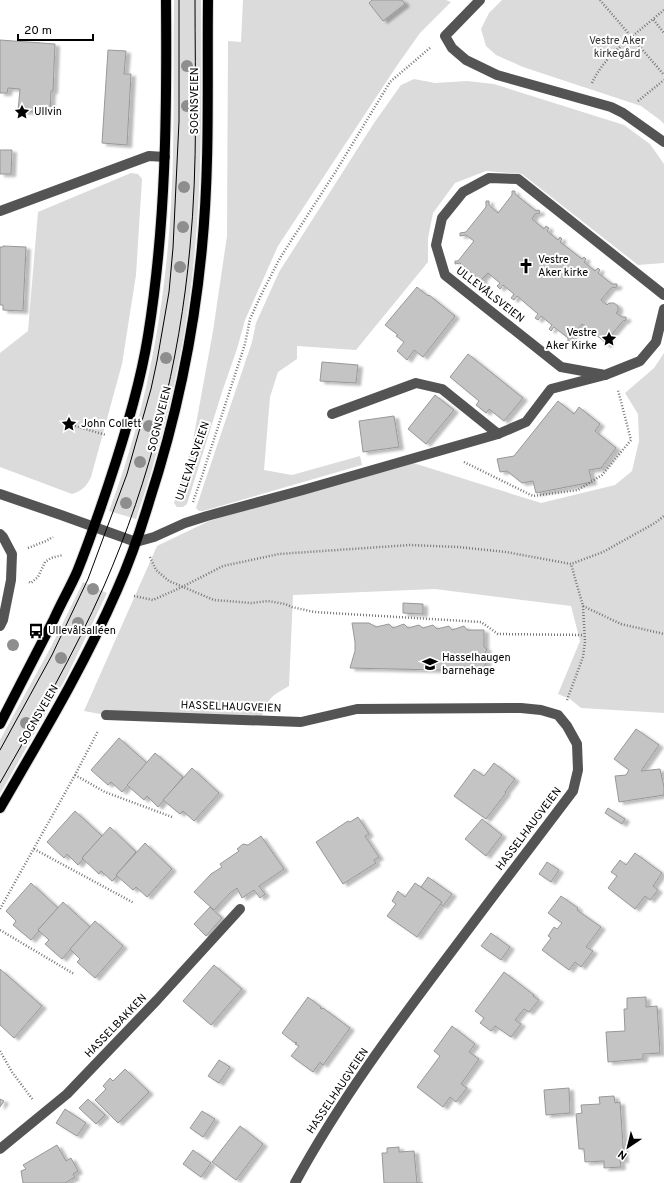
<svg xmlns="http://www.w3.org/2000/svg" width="664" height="1183" font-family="Overpass,sans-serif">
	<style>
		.green { fill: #dbdbdb }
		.building { fill: #c4c4c4; stroke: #989898; filter: url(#shadow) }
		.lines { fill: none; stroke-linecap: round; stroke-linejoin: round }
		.major-casing { stroke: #dbdbdb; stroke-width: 12 }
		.path { stroke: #767676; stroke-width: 2.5; stroke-dasharray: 1 2; stroke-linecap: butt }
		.minor { stroke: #545454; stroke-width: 10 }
		.major { stroke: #000; stroke-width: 10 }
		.tram { stroke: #000; stroke-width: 1 }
		.tree { fill: #8e8e8e }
		.labels { text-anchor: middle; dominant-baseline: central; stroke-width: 4; stroke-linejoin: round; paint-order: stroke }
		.park-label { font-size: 11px; fill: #323232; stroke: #fff }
		.street-label { font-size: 11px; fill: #000; stroke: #fff }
		.poi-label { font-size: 11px; fill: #000; stroke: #fff; text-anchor: start }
	</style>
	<defs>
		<filter id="shadow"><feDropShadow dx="4.5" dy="2.5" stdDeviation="1" flood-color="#0004"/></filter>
	</defs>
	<rect width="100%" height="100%" fill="#fff"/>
	<g class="green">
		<path d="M174 0H201C201 83 203 166 195 248 189 320 175 392 154 462 149 481 142 500 136 519L109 511C146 415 165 308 171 206 175 137 173 69 174 0Z"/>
		<path d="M243 0H446L451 2 420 33 398 64 278 246 245 320 237 349 222 392 187 504 183 507H177L174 503 192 446 213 331 227 236 228 41 241 42Z"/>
		<path d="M502 0H664V124L660 120 641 106 523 67 496 55 486 46 481 29 489 13Z"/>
		<path d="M414 79 435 83 467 81 494 84 624 125 650 144 664 164V263L638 265 522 174 486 171 455 183 433 213 428 238V262L356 350 297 346V359L278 372 270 397 264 470 292 475 360 456 362 465 203 511H199L196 508 252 342 256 323 279 272 374 123 401 85Z"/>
		<path d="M131 173 138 174 142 179 136 275 122 364 91 477C87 486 82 491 72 494L0 467V353L28 331 38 212Z"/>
		<path d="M664 353V713L581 708 570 699 558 694 580 641 571 606 435 589 293 595 289 686C273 695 266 699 262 718L106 715 84 711 157 546 209 521 407 461 541 503 615 485 632 471 639 441 638 414 625 393 654 368Z"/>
		<path d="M83 582 107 593 67 676 0 794V740L52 645Z"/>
	</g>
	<g class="building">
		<path d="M372 0H402L405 4 383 21 369 3Z"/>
		<path d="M0 40 55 44 53 91H51L50 113 18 111 20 89 8 88 7 93H0Z"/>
		<path d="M108 50 126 51 124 74H131L127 145 102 143Z"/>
		<path d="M0 150H12L11 174H0Z"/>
		<path d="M512 191H515V194L536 211 539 210 540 213 535 214 532 219 544 229 546 226 549 228 547 231 558 240 560 237 562 239 560 242 582 259 584 257 586 259 584 262 595 271 598 268 600 270 598 273 612 284H617V287L611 288 601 300 607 305 609 303H614L618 306V311L616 313 622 317H626V320L623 321 607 340 608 344 605 345 604 341 582 324 571 337 572 344H568V338L554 327 551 331 549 329 552 325 541 316 538 320 535 318 538 314 517 296 514 300 511 298 514 294 503 285 500 289 497 286 500 283 488 273 482 279 483 284H480V280L460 263 455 264V261H458L474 241 466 235 460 236V233L466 232 486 207V201H489V205L498 213 512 195Z"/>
		<path d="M3 246 26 247 23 311 3 310V305H0V247H3Z"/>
		<path d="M417 287 428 296 429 295 455 316 423 357 414 350 407 360 397 351 404 342 396 336 398 335 385 325Z"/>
		<path d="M468 354 523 398 504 421 489 409 486 413 476 405 479 401 450 377Z"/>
		<path d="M322 362 358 365 356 383 320 381Z"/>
		<path d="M435 395 454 410 426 444 408 429Z"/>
		<path d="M558 401 574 414 579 407 600 424 595 431 616 448 601 468 589 470 592 482 536 493 533 481 522 483 507 471 500 472 497 459 514 456Z"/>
		<path d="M394 416 399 447 363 452 359 421Z"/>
		<path d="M403 603 423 604V614L403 613Z"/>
		<path d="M352 623H369L376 627 389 624 393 628 404 624 408 628 419 625 423 628 433 625 437 629 449 626 452 630 464 626 467 630H484V647L487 649 483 659 487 661 482 671 350 668 355 651V642Z"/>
		<path d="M636 729 659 745 641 771 660 769 664 787V795L619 802 615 776 626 775 629 770 614 759Z"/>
		<path d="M119 738 147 763 122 792 111 782 108 785 91 770Z"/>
		<path d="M155 753 183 777 158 807 147 796 144 800 127 785Z"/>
		<path d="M494 763 515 779 505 792 506 793 486 819 454 796 474 769 484 776Z"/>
		<path d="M192 768 219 793 194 821 183 811 180 814 163 800Z"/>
		<path d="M608 808 625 819 622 824 605 813Z"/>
		<path d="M75 811 102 836 82 858 83 859 78 865 67 854 64 858 47 842Z"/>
		<path d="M358 817 369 834 365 836 379 857 374 860 376 863 343 884 316 842 348 821 350 822Z"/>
		<path d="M482 819 502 835 486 856 465 839Z"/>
		<path d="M110 827 136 852 116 875 117 876 112 881 101 871 99 874 82 858Z"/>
		<path d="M261 836 284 869 259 886 265 894 260 898 254 890 242 898 237 888 230 893 214 910 194 892 211 874 222 867 220 864 239 851 237 849 243 844 248 845Z"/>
		<path d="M145 843 172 869 147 897 136 887 133 890 116 875Z"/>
		<path d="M635 853 662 873 653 886 658 890 650 900 645 896 635 909 608 888 617 876 611 872 620 860 626 865Z"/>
		<path d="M547 862 559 870 551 882 539 874Z"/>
		<path d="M428 877 452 894 443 906 440 904 442 902 421 887Z"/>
		<path d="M31 883 58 908 38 930 39 931 31 940 13 925 16 921 6 911Z"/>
		<path d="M415 883 442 902 417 937 387 916 396 904 392 901 398 891 405 897Z"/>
		<path d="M561 896 578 908 577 910 601 927 586 947 593 951 581 967 575 962 569 970 542 950 551 938 548 936 554 927 557 929 562 923 548 913Z"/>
		<path d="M63 902 90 927 62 959 45 944 49 940 38 930Z"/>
		<path d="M210 907 222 918 206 936 194 924Z"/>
		<path d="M95 921 123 946 95 978 77 962 80 959 70 949Z"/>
		<path d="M491 933 510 947 501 960 481 946Z"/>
		<path d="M214 965 242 989 211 1025 183 1001Z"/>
		<path d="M0 969 42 1006 14 1038 0 1025Z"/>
		<path d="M504 972 534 995 533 996 539 1000 529 1012 524 1009 515 1020 521 1024 511 1037 495 1026 491 1031 480 1023 484 1018 475 1011Z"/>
		<path d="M308 997 321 1007 320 1008 322 1009 323 1008 350 1028 323 1065 320 1062 313 1072 291 1056 299 1046 295 1044 297 1043 296 1042 295 1043 282 1033Z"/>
		<path d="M646 997V1007L657 1006 660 1053 643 1054V1059L608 1062 606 1032 625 1031 624 1009H627V998Z"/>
		<path d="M452 1026 475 1044 469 1052 479 1059 461 1084 467 1088 456 1102 450 1097 443 1107 417 1087 440 1056 434 1051Z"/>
		<path d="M219 1060 230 1067 219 1083 208 1076Z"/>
		<path d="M125 1069 149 1092 118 1123 95 1100 106 1089 103 1086 110 1078 113 1081Z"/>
		<path d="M569 1088 570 1113 546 1115 544 1090Z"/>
		<path d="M614 1096 615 1103 620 1102 624 1160H620L621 1167 604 1168V1161L585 1162 584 1149H579L576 1114 582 1113 581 1105 600 1104 599 1097Z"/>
		<path d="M0 1099 4 1101 0 1107Z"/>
		<path d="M88 1099 105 1115 96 1124 79 1108Z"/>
		<path d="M65 1109 86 1123 77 1136 56 1123Z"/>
		<path d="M202 1111 215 1119 203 1137 190 1128Z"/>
		<path d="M240 1126 263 1144 236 1180 212 1162Z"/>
		<path d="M57 1145 66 1161 71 1158 78 1171 73 1174 75 1177 65 1183H23L21 1171 26 1169 23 1165Z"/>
		<path d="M399 1147V1152L414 1151 417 1183H423H384L382 1153H387V1148Z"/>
		<path d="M193 1150 211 1163 201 1177 183 1164Z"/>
	</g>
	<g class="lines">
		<g class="major-casing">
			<g id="major">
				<path d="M0 724C18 689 36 654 54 619 61 603 70 588 77 572 89 542 99 513 109 483 125 435 140 386 148 336 166 225 167 112 166 0"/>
				<path d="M0 808C41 737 84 666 117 590 130 561 140 532 149 502 176 419 194 334 202 247 210 165 207 82 208 0"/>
			</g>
		</g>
		<g class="path">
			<path d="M600 0 664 75"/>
			<path d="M664 10 653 19 664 33"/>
			<path d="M592 83C604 56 631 38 653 19"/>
			<path d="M638 101 664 80"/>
			<path d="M75 426 106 435"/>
			<path d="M464 462 533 496 578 490 602 475 631 440 618 390"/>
			<path d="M193 502 202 476 245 344 250 319 261 295 280 258 336 171 390 82 431 47"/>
			<path d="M28 548 46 541 53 537"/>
			<path d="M150 557 156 570 169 581 214 600 251 603 268 601 285 604 292 607 314 612 481 622 498 634 584 635"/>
			<path d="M29 582 31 583 38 577 45 562 51 558 63 555"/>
			<path d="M134 596 153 600 182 587 223 566 279 554 410 545 458 547 506 552 571 564 603 552 655 523 664 516"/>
			<path d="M583 606 621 624 664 634"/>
			<path d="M567 700 583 657 585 642 583 606 571 564"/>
			<path d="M75 775 105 792 172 817"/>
			<path d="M34 849 134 903"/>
			<path d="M0 909 75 775 98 731"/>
			<path d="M0 930 74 974"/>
			<path d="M0 1051 12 1072 33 1100"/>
		</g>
		<g class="minor">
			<path d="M480 0 445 36 452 48 466 60 497 75 611 107 623 113 664 142"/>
			<path d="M0 211 149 156 165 157"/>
			<path d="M664 295 518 179 489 178 463 192 442 218 436 245 445 275 561 367 605 375 640 361 656 342 664 309"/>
			<path d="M332 414 416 383 442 389 498 434"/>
			<path d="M0 494 61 515 136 542 154 537 185 523 207 516 303 490 498 434 526 422 551 389 605 375"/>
			<path d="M0 534 3 537 12 554 11 580 3 620 0 626"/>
			<path d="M106 715 301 722 357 709 521 708 541 710 558 715 567 726 577 744 578 770 573 791C532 845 490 900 449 955 394 1028 339 1102 295 1183"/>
			<path d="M0 1149 67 1094 157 1000 240 909"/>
		</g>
		<use href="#major" class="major"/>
		<g class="tram">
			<path d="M0 750 52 655 88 579 127 474 151 389 157 361 169 292 173 248 179 121V0"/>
			<path d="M0 783C37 718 74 654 104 586 150 481 180 361 190 247 198 165 195 82 195 0"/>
		</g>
	</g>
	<g class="tree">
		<circle cx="187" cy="66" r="6"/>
		<circle cx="187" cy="106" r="6"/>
		<circle cx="184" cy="187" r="6"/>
		<circle cx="183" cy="227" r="6"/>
		<circle cx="180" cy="267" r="6"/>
		<circle cx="166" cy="358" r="6"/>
		<circle cx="149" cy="426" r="6"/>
		<circle cx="140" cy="462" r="6"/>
		<circle cx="126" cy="503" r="6"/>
		<circle cx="93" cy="589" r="6"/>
		<circle cx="78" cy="623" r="6"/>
		<circle cx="13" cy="645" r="6"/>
		<circle cx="61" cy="658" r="6"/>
		<circle cx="26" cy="723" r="6"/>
	</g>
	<defs>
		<g id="sight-bare" transform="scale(1.2)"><path d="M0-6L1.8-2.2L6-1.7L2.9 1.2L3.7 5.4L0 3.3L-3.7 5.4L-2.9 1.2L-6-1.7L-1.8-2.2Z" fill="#000" stroke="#fff" stroke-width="2.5" paint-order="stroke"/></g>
		<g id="church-bare" transform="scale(1.2)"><path d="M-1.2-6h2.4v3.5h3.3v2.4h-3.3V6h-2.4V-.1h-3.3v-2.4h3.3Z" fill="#000" stroke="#fff" stroke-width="2.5" paint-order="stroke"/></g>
		<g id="bus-bare" transform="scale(1.2)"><path d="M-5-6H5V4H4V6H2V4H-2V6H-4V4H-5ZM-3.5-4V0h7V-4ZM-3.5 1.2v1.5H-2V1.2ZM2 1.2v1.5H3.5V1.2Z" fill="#000" stroke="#fff" stroke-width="2.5" paint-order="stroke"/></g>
		<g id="school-bare" transform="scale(1.2)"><path d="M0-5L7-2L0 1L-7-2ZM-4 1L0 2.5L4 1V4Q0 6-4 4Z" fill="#000" stroke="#fff" stroke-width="2.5" paint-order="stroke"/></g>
	</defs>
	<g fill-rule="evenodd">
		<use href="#sight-bare" x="22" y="112"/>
		<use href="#church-bare" x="526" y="266"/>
		<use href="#sight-bare" x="609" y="339"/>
		<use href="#sight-bare" x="69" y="424"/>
		<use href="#bus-bare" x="36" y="631"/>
		<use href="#school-bare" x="430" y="664"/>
	</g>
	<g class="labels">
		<g class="park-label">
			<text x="617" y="41">Vestre Aker<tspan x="617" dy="13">kirkegård</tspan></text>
		</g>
		<g class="street-label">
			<text transform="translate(195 101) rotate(-90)">SOGNSVEIEN</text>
			<text transform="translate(490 295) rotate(38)">ULLEVÅLSVEIEN</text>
			<text transform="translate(160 419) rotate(-76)">SOGNSVEIEN</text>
			<text transform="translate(193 461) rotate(-71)">ULLEVÅLSVEIEN</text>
			<text transform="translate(231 707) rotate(2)">HASSELHAUGVEIEN</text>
			<text transform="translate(39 715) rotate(-60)">SOGNSVEIEN</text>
			<text transform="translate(529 829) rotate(-53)">HASSELHAUGVEIEN</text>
			<text transform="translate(116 1026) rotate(-46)">HASSELBAKKEN</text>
			<text transform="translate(338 1091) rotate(-56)">HASSELHAUGVEIEN</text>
		</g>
		<g class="poi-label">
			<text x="34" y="112">Ullvin</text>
			<text x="538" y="260">Vestre<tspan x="538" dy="13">Aker kirke</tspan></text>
			<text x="597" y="333" text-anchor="end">Vestre<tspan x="597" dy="13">Aker Kirke</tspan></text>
			<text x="81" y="424">John Collett</text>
			<text x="48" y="631">Ullevålsalléen</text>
			<text x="442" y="658">Hasselhaugen<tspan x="442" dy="13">barnehage</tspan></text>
		</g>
	</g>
	<g transform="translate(628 1147) rotate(215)" stroke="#ffffff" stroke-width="3" paint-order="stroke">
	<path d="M0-3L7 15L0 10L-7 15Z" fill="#000000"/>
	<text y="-6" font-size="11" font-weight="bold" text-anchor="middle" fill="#000000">N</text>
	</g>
	<path d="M18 34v6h75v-6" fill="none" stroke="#000000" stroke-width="2"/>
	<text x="24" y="34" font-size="12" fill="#000000" stroke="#ffffff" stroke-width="3" paint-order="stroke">20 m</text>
</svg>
